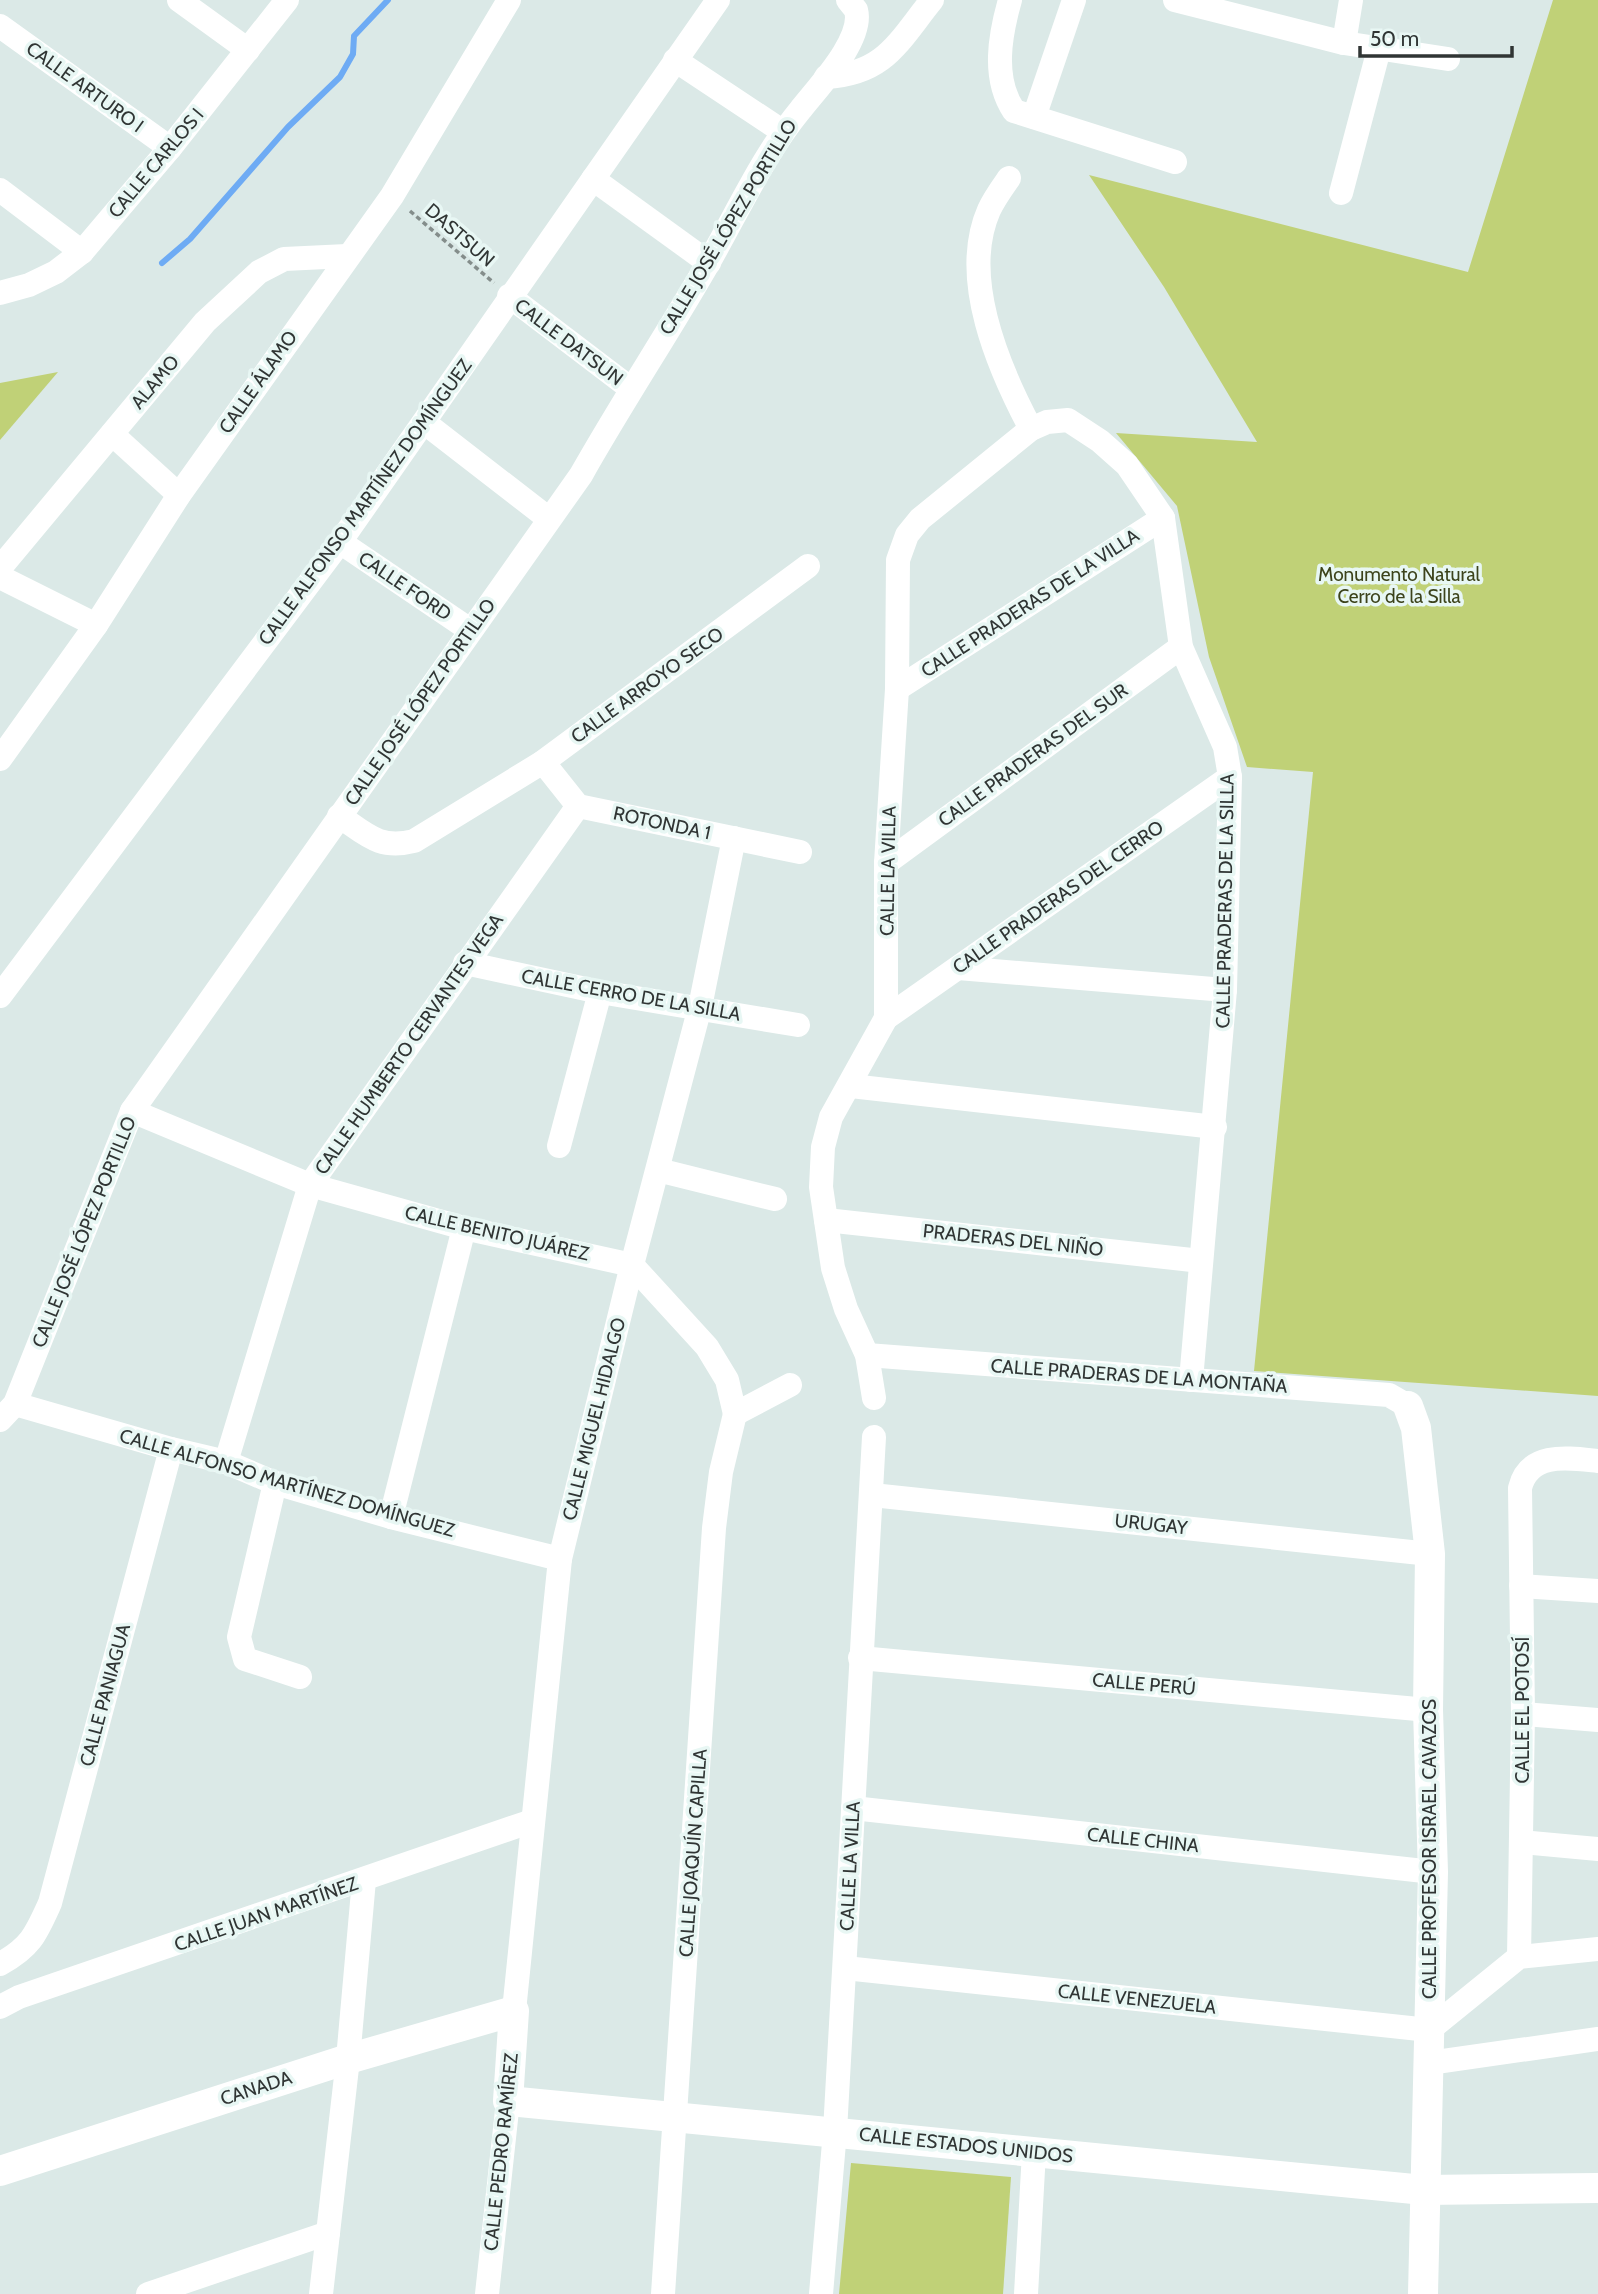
<svg xmlns="http://www.w3.org/2000/svg" width="1598" height="2294" font-family="Cabin,sans-serif">
	<style>
		.green { fill: #c0d177 }
		.lines { fill: none; stroke-linecap: round; stroke-linejoin: round }
		.stream { stroke: #6eabf4; stroke-width: 6 }
		.path { stroke: #848d8b; stroke-width: 3.5; stroke-dasharray: 5 3.5; stroke-linecap: butt }
		.minor { stroke: #fff; stroke-width: 24 }
		.tertiary { stroke: #fff; stroke-width: 30 }
		.labels { text-anchor: middle; dominant-baseline: central; stroke-width: 7; stroke-linejoin: round; paint-order: stroke }
		.street-label { font-size: 19px; fill: #303534; stroke: #e8f7f4 }
		.park-label { font-size: 19px; fill: #3c431b; stroke: #e8f7f4 }
	</style>
	<rect width="100%" height="100%" fill="#dbe9e7"/>
	<g class="green">
		<path d="M1553 0H1598V1396L1254 1371 1313 772 1247 767 1209 657 1177 506 1116 433 1257 442 1164 287 1089 175 1468 272Z"/>
		<path d="M58 372 0 440V383Z"/>
		<path d="M851 2163 1011 2177 1003 2294H839Z"/>
	</g>
	<g class="lines">
		<path class="stream" d="M162 263 190 239 288 127 340 77 353 54 354 36 388 0"/>
		<path class="path" d="M410 211 494 283"/>
		<g class="minor">
			<path d="M179 0 248 50"/>
			<path d="M1010 0C1000 35 992 78 1014 111L1175 162"/>
			<path d="M1175 0 1344 43 1448 59"/>
			<path d="M0 26 170 148"/>
			<path d="M1344 43 1351 0"/>
			<path d="M675 60 782 131"/>
			<path d="M826 77C885 74 898 42 932 0"/>
			<path d="M1034 117 1074 0"/>
			<path d="M1009 178C1002 188 994 199 989 210 959 278 999 369 1031 429"/>
			<path d="M593 179 709 263"/>
			<path d="M0 190 82 252"/>
			<path d="M1341 193 1379 49"/>
			<path d="M0 293 29 285 56 272 82 252 170 148 287 0"/>
			<path d="M509 296 630 388"/>
			<path d="M425 423 549 519"/>
			<path d="M112 434 179 495"/>
			<path d="M340 542 470 630"/>
			<path d="M0 568 205 322 259 272 284 259 347 256"/>
			<path d="M0 577 96 625"/>
			<path d="M897 689 1163 518"/>
			<path d="M0 759 96 625 179 495 392 196 509 0"/>
			<path d="M543 762 578 806 800 852"/>
			<path d="M339 816C366 834 379 850 414 841L543 762 808 566"/>
			<path d="M886 863 1181 647"/>
			<path d="M465 963 600 992 798 1025"/>
			<path d="M958 968 1225 990"/>
			<path d="M0 996 340 542 718 0"/>
			<path d="M886 1018 1230 777"/>
			<path d="M851 1086 1215 1127"/>
			<path d="M132 1111 310 1185 464 1228 632 1265 707 1347 727 1380 735 1414 790 1385"/>
			<path d="M559 1146 600 992"/>
			<path d="M658 1170 775 1199"/>
			<path d="M826 1220 1201 1261"/>
			<path d="M867 1355 1389 1395 1408 1406"/>
			<path d="M874 1398 867 1355 846 1309 833 1268 821 1187 823 1147 831 1117 886 1018V863L897 689 898 560 907 535 920 519 1031 429 1047 422 1068 420 1100 441 1127 465 1163 518 1181 647 1225 747 1230 777 1225 990 1191 1380"/>
			<path d="M15 1404 171 1449 226 1462 275 1483 391 1517 560 1559"/>
			<path d="M0 1420 15 1404 132 1111 581 475C622 402 669 332 710 260 739 209 764 154 801 109 819 86 864 39 856 10L848 0"/>
			<path d="M226 1462 310 1185 578 806"/>
			<path d="M275 1483 239 1637 245 1659 300 1677"/>
			<path d="M872 1495 1430 1554"/>
			<path d="M391 1517 464 1228"/>
			<path d="M1521 1586 1598 1591"/>
			<path d="M860 1658 1428 1710"/>
			<path d="M1523 1714 1598 1720"/>
			<path d="M853 1808 1433 1872"/>
			<path d="M1521 1842 1598 1849"/>
			<path d="M1519 1957 1523 1714 1520 1488C1529 1451 1569 1458 1598 1461"/>
			<path d="M0 1964C31 1947 36 1934 50 1903L171 1449"/>
			<path d="M845 1968 1429 2030 1519 1957 1598 1949"/>
			<path d="M0 2007 19 1997 532 1821"/>
			<path d="M514 2011 560 1559 632 1265 700 1007 734 838"/>
			<path d="M1429 2063 1598 2039"/>
			<path d="M148 2294 328 2233"/>
			<path d="M321 2294 348 2059 364 1880"/>
			<path d="M487 2294 508 2101"/>
			<path d="M663 2294 714 1528 721 1472 735 1414"/>
			<path d="M821 2294 835 2131 874 1437"/>
			<path d="M1026 2294 1034 2152"/>
		</g>
		<g class="tertiary">
			<path d="M1408 1406 1416 1428 1430 1554 1428 1710 1433 1872 1423 2294"/>
			<path d="M0 2171 348 2059 514 2011 508 2101 1424 2190 1598 2188"/>
		</g>
	</g>
	<g class="labels">
		<g class="street-label">
			<text transform="translate(85 87) rotate(36)">CALLE ARTURO I</text>
			<text transform="translate(156 163) rotate(-50)">CALLE CARLOS I</text>
			<text transform="translate(728 227) rotate(-59)">CALLE JOSÉ LÓPEZ PORTILLO</text>
			<text transform="translate(460 235) rotate(41)">DASTSUN</text>
			<text transform="translate(569 342) rotate(37)">CALLE DATSUN</text>
			<text transform="translate(155 382) rotate(-50)">ALAMO</text>
			<text transform="translate(258 382) rotate(-55)">CALLE ÁLAMO</text>
			<text transform="translate(365 502) rotate(-54)">CALLE ALFONSO MARTÍNEZ DOMÍNGUEZ</text>
			<text transform="translate(405 586) rotate(34)">CALLE FORD</text>
			<text transform="translate(1030 603) rotate(-33)">CALLE PRADERAS DE LA VILLA</text>
			<text transform="translate(647 685) rotate(-36)">CALLE ARROYO SECO</text>
			<text transform="translate(420 702) rotate(-55)">CALLE JOSÉ LÓPEZ PORTILLO</text>
			<text transform="translate(1033 755) rotate(-36)">CALLE PRADERAS DEL SUR</text>
			<text transform="translate(662 823) rotate(12)">ROTONDA 1</text>
			<text transform="translate(888 871) rotate(-89)">CALLE LA VILLA</text>
			<text transform="translate(1058 897) rotate(-35)">CALLE PRADERAS DEL CERRO</text>
			<text transform="translate(1225 901) rotate(-89)">CALLE PRADERAS DE LA SILLA</text>
			<text transform="translate(631 995) rotate(10)">CALLE CERRO DE LA SILLA</text>
			<text transform="translate(409 1044) rotate(-55)">CALLE HUMBERTO CERVANTES VEGA</text>
			<text transform="translate(84 1232) rotate(-68)">CALLE JOSÉ LÓPEZ PORTILLO</text>
			<text transform="translate(497 1233) rotate(13)">CALLE BENITO JUÁREZ</text>
			<text transform="translate(1013 1240) rotate(6)">PRADERAS DEL NIÑO</text>
			<text transform="translate(1139 1376) rotate(4)">CALLE PRADERAS DE LA MONTAÑA</text>
			<text transform="translate(594 1419) rotate(-76)">CALLE MIGUEL HIDALGO</text>
			<text transform="translate(287 1483) rotate(16)">CALLE ALFONSO MARTÍNEZ DOMÍNGUEZ</text>
			<text transform="translate(1151 1524) rotate(6)">URUGAY</text>
			<text transform="translate(1144 1684) rotate(5)">CALLE PERÚ</text>
			<text transform="translate(105 1695) rotate(-75)">CALLE PANIAGUA</text>
			<text transform="translate(1522 1710) rotate(-90)">CALLE EL POTOSÍ</text>
			<text transform="translate(1143 1840) rotate(6)">CALLE CHINA</text>
			<text transform="translate(1429 1849) rotate(-90)">CALLE PROFESOR ISRAEL CAVAZOS</text>
			<text transform="translate(693 1853) rotate(-86)">CALLE JOAQUÍN CAPILLA</text>
			<text transform="translate(850 1866) rotate(-87)">CALLE LA VILLA</text>
			<text transform="translate(266 1914) rotate(-19)">CALLE JUAN MARTÍNEZ</text>
			<text transform="translate(1137 1999) rotate(6)">CALLE VENEZUELA</text>
			<text transform="translate(256 2088) rotate(-18)">CANADA</text>
			<text transform="translate(966 2145) rotate(6)">CALLE ESTADOS UNIDOS</text>
			<text transform="translate(501 2152) rotate(-84)">CALLE PEDRO RAMÍREZ</text>
		</g>
		<g class="park-label">
			<text x="1399" y="574">Monumento Natural<tspan x="1399" dy="22">Cerro de la Silla</tspan></text>
		</g>
	</g>
	<path d="M1360 46v10h152v-10" fill="none" stroke="#303534" stroke-width="3.5"/>
	<text x="1370" y="46" font-size="21" fill="#303534" stroke="#e8f7f4" stroke-width="5" paint-order="stroke">50 m</text>
</svg>
